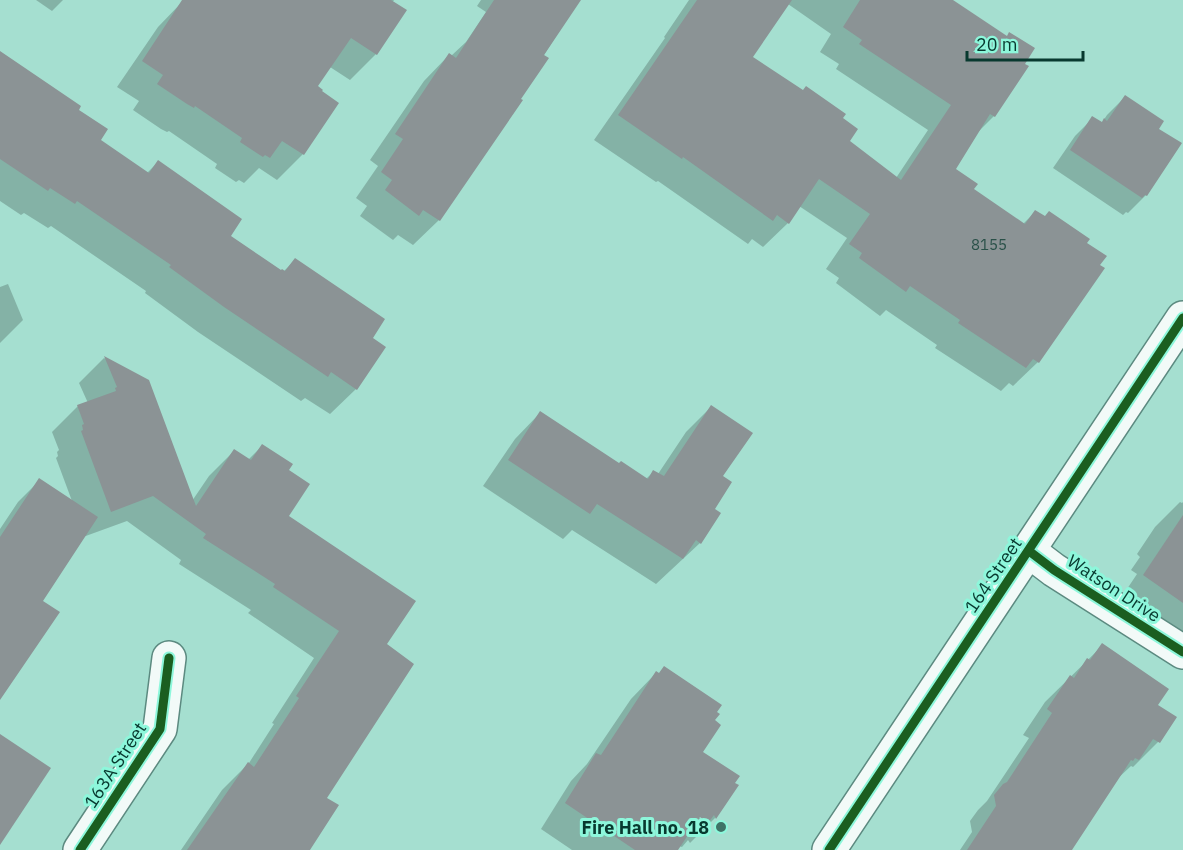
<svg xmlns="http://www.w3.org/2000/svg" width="1183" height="850" font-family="'IBM Plex Sans',sans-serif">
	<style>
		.shadow { fill: #0003; fill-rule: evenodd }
		.building { fill: #8b9395 }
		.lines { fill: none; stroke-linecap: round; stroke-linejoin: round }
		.street-casing { stroke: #5c8a80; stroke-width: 36 }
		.secondary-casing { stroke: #5c8a80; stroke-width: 36 }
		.street { stroke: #f2faf8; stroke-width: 33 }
		.secondary { stroke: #f2faf8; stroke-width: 33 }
		.cycleway-casing { stroke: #8df7db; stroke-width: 13 }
		.cycleway { stroke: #1b5e20; stroke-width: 9 }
		.poi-dot { fill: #3f7367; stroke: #8df7db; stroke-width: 2 }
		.labels { text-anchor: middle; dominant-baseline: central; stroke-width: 6; stroke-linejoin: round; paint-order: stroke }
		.number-label { font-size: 15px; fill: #295048 }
		.street-label { font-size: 18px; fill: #08392f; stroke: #8df7db }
		.poi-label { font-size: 18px; font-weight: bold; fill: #08392f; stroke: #8df7db; text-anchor: end }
	</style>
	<rect width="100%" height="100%" fill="#a5dfd0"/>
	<g class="shadow">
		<path d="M36 0H63L52 11Z"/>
		<path d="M207 0H394L392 3 405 10 376 54 350 80 330 67 316 87 320 92 337 103 303 154 277 180 259 168 244 183 239 180 236 182 215 168 217 164 169 131 167 132 161 129 133 110 139 101 117 87 158 27 183 1Z"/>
		<path d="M481 0H579L439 220 413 245 398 235 393 240 360 216 367 206 356 198 378 166 370 160 424 81 449 55 451 56 466 42 486 12 477 6Z"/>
		<path d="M689 0H950L1027 67 994 116 975 135 954 169 972 190 1023 224 1035 212 1038 362 1013 386 1009 383 1001 391 935 348 937 345 886 310 880 316 836 283 839 278 826 269 847 238 799 206 788 223 763 247 752 239 748 244 658 181 656 182 594 140 665 38 664 37ZM788 4 831 34 820 52 839 64 836 69 928 130 896 178 848 141 841 119 751 57Z"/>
		<path d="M0 54 77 110 99 140 147 173 158 162 229 236 283 272 295 260 371 338 356 389 330 414 305 398 301 401 198 332 145 293 146 291 51 226 48 228 24 213 21 215 0 201Z"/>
		<path d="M1125 97 1157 129 1146 195 1128 213 1126 212 1123 215 1053 168 1075 136 1093 118 1101 124 1107 115Z"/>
		<path d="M8 284 23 320 0 343V287Z"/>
		<path d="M104 358 148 382 192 501 209 476 234 451 248 460 262 446 287 470V517L385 645 325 798 308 850H181L222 790 249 763 274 724 272 723 314 658 248 613 251 610 179 564 181 560 127 521 83 537 41 601 0 691V529L18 502 40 480 72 501 56 458 58 456 57 452 59 450 52 432 78 406 88 403 79 383Z"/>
		<path d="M711 407 721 477 713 510 700 543 656 584 572 530 563 539 483 486 515 439 540 413 619 465 646 479 653 472 658 474 686 432Z"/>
		<path d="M1180 502 1182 503 1183 502V642L1119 601 1137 574 1131 570 1140 557 1137 554 1155 527Z"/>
		<path d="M1103 645 1156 705 1175 718 1158 742 1133 767 1131 766 1115 781 1070 850H960L972 832 970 821 978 810 987 801 1029 738 1023 735 1045 702Z"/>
		<path d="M656 673 701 752 737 786 715 818 690 843 688 840 682 847 679 846 676 850H572L541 829 571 781 587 764 631 699ZM695 812 708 820V824L693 814Z"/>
	</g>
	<g class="building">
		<path d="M182 0H391L407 10 377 55 351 38 318 86 323 90 322 91 339 103 304 155 282 141 270 158 265 155 263 157 240 142 242 138 195 106 194 108 187 104 157 84 163 75 142 61Z"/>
		<path d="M494 0H581L544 55 549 58 521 99 523 100 440 221 423 210 419 216 385 190 392 180 381 172 403 139 395 134 449 53 456 58Z"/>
		<path d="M697 0H792L753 57 803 90 806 86 846 114 843 118 858 129 850 141 901 180 951 105 859 44 862 40 843 27 860 0H953L1007 36 1009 32 1035 48 1025 64 1029 66 995 117 990 114 956 169 978 184 974 189 1025 224 1035 210 1045 216 1049 211 1090 239 1087 243 1107 256 1100 265 1105 268 1039 363 1033 359 1026 368 958 323 960 320 910 286 906 292 859 258 862 253 849 244 870 214 819 179 789 224 777 215 773 221 683 157 682 159 618 115Z"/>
		<path d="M0 51 81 106 79 110 108 129 101 140 149 173 158 160 242 219 231 236 281 270 282 269 285 271 295 258 385 319 373 338 386 347 357 390 331 372 328 377 224 307 169 267 171 265 77 201 75 204 50 188 48 191 0 159Z"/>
		<path d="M1125 95 1164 121 1159 129 1182 143 1147 196 1145 195 1142 198 1070 150 1092 116 1102 122 1104 118 1107 121Z"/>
		<path d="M104 356 149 380 196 506 234 449 251 460 262 444 293 464 289 470 310 484 289 516 416 601 387 644 414 664 327 798 339 805 310 850H187L248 762 254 767 299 698 296 696 339 631 273 587 275 584 203 538 206 534 153 496 111 512 81 431 83 430 82 425 84 424 77 405 116 391 115 388 117 387Z"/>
		<path d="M711 405 753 433 723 476 732 482 715 509 721 513 701 544 696 540 683 559 597 504 590 514 508 460 540 411 619 463 621 461 648 479 653 470 664 476Z"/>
		<path d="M39 478 98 517 43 601 60 612 0 700V537Z"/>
		<path d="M1183 515V603L1143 575Z"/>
		<path d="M1102 643 1169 689 1158 705 1177 717 1160 743 1153 739 1139 760 1135 758 1133 761 1131 760 1072 850H967L996 806 994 795 1003 784 1007 782 1052 713 1047 709 1070 675 1074 678 1087 658 1090 660Z"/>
		<path d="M664 666 722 705 717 712 720 714 715 720 721 725 703 752 740 776 735 783 739 785 716 819 714 815 708 823 700 817 678 850H635L565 803 596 753 601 755 656 671 659 673Z"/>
		<path d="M0 734 51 768 0 845Z"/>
	</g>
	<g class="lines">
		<g class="street-casing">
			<g id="street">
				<path d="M1029 551 1054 570 1183 652"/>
				<path d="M80 850 160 729 169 658"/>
			</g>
		</g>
		<g class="secondary-casing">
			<path id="secondary" d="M829 850 1183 318"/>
		</g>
		<use href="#street" class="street"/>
		<use href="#secondary" class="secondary"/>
		<g class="cycleway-casing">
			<g id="cycleway">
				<path d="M1029 551 1054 570 1183 652"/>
				<path d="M80 850 160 729 169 658"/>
				<path d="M829 850 1183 318"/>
			</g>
		</g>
		<use href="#cycleway" class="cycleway"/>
	</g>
	<circle class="poi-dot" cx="721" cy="827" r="6"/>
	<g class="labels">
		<g class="number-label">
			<text x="989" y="244">8155</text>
		</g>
		<g class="street-label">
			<text transform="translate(993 575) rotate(-56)">164 Street</text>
			<text transform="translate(1114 588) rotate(33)">Watson Drive</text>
			<text transform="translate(115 765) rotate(-57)">163A Street</text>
		</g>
		<g class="poi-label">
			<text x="709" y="827">Fire Hall no. 18</text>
		</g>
	</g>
	<path d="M967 51v9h116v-9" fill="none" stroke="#08392f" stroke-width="3"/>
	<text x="976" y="51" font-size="18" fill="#08392f" stroke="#8df7db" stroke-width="4.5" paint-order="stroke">20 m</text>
</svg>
